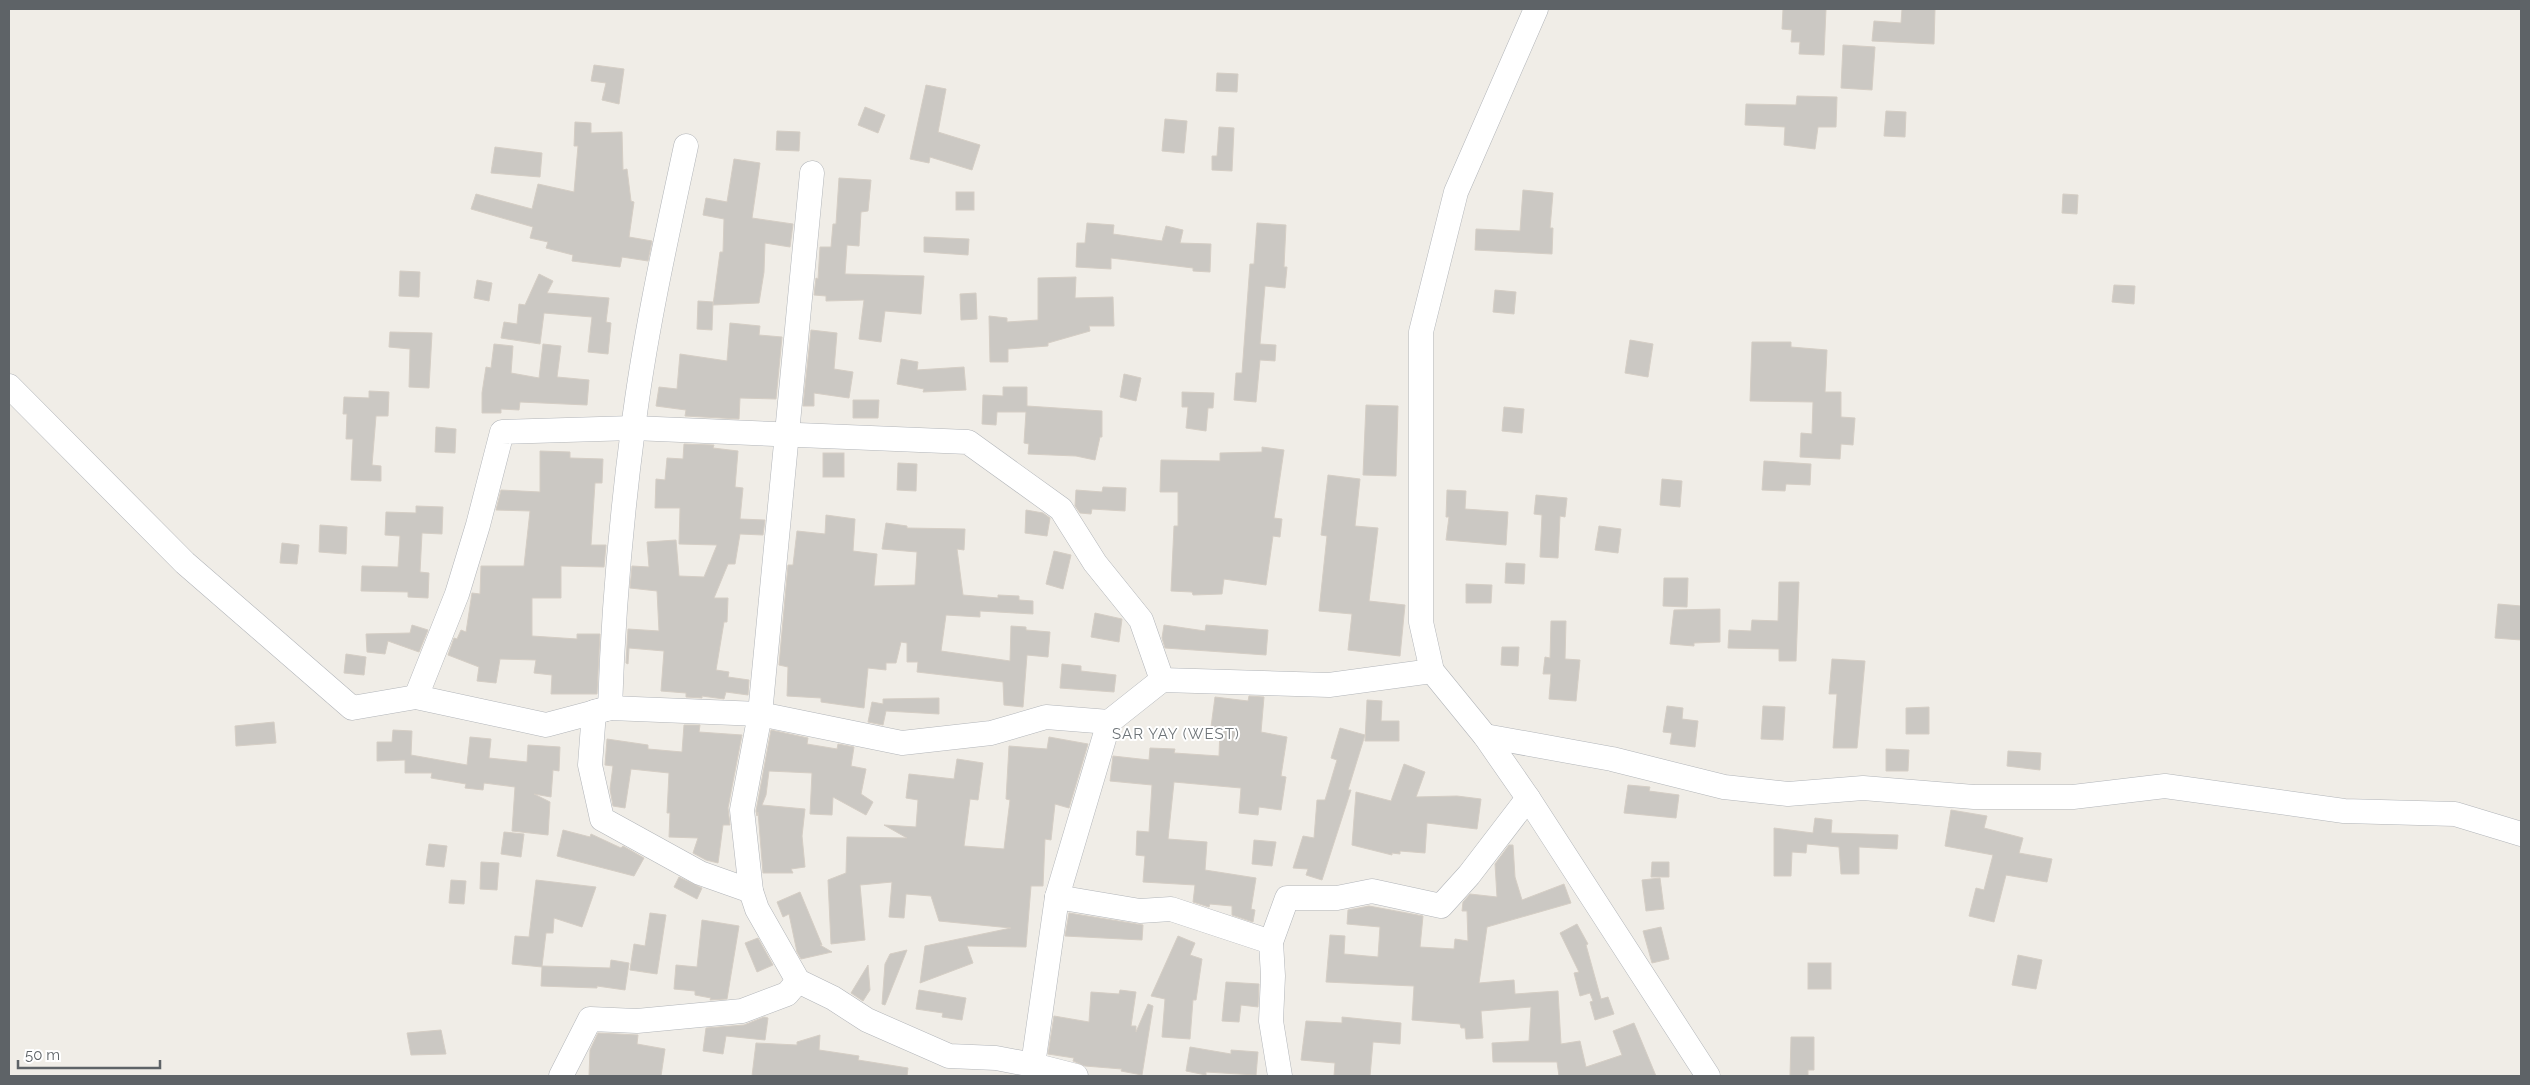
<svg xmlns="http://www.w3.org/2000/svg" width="2530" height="1085" font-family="Raleway,sans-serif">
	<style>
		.building { fill: #cbc8c3; stroke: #d5cec5 }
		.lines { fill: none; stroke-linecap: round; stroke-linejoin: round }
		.minor-casing { stroke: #b2b5b9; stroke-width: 25 }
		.minor { stroke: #fff; stroke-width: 24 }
		.labels { text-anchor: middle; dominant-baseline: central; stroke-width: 4; stroke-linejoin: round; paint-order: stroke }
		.quarter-label { font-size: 15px; letter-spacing: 1px; fill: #6f7579; stroke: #fff }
	</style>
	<rect width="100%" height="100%" fill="#f0ede7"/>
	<g class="building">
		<path d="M1783 9H1826L1824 55 1799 54 1800 42H1791L1792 30 1782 29Z"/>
		<path d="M1902 9H1935L1934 44 1872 41 1874 21 1901 23Z"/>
		<path d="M1843 45 1875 47 1872 90 1841 88Z"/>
		<path d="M594 65 624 69 619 104 602 100 606 83 591 81Z"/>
		<path d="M1217 73 1238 74 1237 92 1216 91Z"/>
		<path d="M926 85 946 89 938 132 980 145 972 170 930 157 929 163 910 159Z"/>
		<path d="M1797 96 1837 97 1836 127H1818L1815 149 1784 145 1785 127 1745 125 1746 104 1796 105Z"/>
		<path d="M865 107 885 115 878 133 858 125Z"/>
		<path d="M1886 111 1906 112 1905 137 1884 136Z"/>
		<path d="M1165 119 1187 121 1184 153 1162 151Z"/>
		<path d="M575 122 591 123V133L622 132 623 170 627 169 631 201 634 202 629 237 652 241 648 261 622 257 620 267 572 261 573 255 546 248 548 242 530 238 533 227 471 209 476 194 532 209 538 184 574 192 578 146H574Z"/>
		<path d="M1219 127 1234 128 1232 171 1212 170V156H1217Z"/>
		<path d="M777 131 800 132 799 151 776 150Z"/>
		<path d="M495 147 542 153 540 177 491 173Z"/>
		<path d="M734 159 760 163 752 218 793 224 790 247 765 243 764 272 759 303 713 305 720 252H723L724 219 703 215 706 198 727 202Z"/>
		<path d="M839 178 871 180 868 211 861 212 859 246 847 245 845 274 924 276 921 314 885 311 881 342 859 339 864 300 826 301V296L814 295 816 278 818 279 820 247H831L833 224H836Z"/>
		<path d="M1523 190 1553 193 1550 228H1553L1552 254 1475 250 1476 229 1520 231Z"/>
		<rect x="956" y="192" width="18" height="18"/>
		<path d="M2063 194 2078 195 2077 214 2062 213Z"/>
		<path d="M1087 223 1114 225 1113 234 1162 241 1166 226 1183 230 1180 243 1211 244 1210 272 1193 271V268L1111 258V269L1076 267 1077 243H1085Z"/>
		<path d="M1257 223 1286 225 1284 267H1287L1285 288 1265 286 1260 344 1276 345 1275 361 1260 360 1256 402 1234 400 1236 373H1242L1250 264H1254Z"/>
		<path d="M924 237 969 239 968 255 924 252Z"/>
		<path d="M400 271 420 272 419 297 399 296Z"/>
		<path d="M539 274 553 281 547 293 609 298 606 322 611 323 608 354 588 352 592 317 544 313 540 344 501 338 504 322 517 324 519 304 525 305Z"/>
		<path d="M1076 277 1075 298 1113 297 1114 326H1089L1090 331 1048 343V346L1008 349V362H990L989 316 1007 318V322L1038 320V278Z"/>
		<path d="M477 280 492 283 489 301 474 298Z"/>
		<path d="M2114 285 2135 286 2134 304 2112 302Z"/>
		<path d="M1495 290 1516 292 1514 314 1493 312Z"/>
		<path d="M976 293 977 319 961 320 960 294Z"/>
		<path d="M698 301 713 302 712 330 697 329Z"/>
		<path d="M730 323 760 326 759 335 782 337 776 399 740 398 739 419 685 416 686 410 656 406 659 387 677 389 680 354 727 361Z"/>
		<path d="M811 330 837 333 834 369 853 372 849 398 814 393V406H803Z"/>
		<path d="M390 332 432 333 429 388 409 387 410 349 389 347Z"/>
		<path d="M1630 340 1653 344 1648 377 1625 373Z"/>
		<path d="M1752 342H1791V347L1827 350 1825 392H1841V417L1855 418 1853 445 1841 444 1840 459 1800 457 1801 433 1812 434 1813 402 1750 401Z"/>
		<path d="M494 344 513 346 511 373 539 378 543 344 561 346 557 377 589 380 587 405 520 402 519 410 501 409V413H482V393L486 367 491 368Z"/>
		<path d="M901 359 918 362 917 370 964 367 966 390 923 392 924 389 897 384Z"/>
		<path d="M1124 374 1141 378 1136 401 1120 397Z"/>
		<path d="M1003 387H1027V406L1102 411V437H1100L1095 460 1076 456 1028 454 1029 444 1024 443 1026 412H997L996 425 982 424 983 395 1003 396Z"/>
		<path d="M369 391 389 392 388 416H376L372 465 381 466V481L351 480 353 439H346L347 414H343L344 397 369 398Z"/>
		<path d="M1182 392 1214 393 1213 408H1208L1206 431 1186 428 1188 407H1182Z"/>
		<path d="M853 400H879L878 418H853Z"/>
		<path d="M1366 405 1398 406 1396 476 1363 475Z"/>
		<path d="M1504 407 1524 409 1522 433 1502 431Z"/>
		<path d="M436 427 456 429 455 453 435 452Z"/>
		<path d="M684 444 714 445 713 448 738 451 735 487 743 488 740 519 765 520 763 535 740 534 735 564H728L714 598H728L727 622H724L716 670 729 672 728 677 749 680 748 695 726 692 724 699 702 696V698L686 697V693L661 691 664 651 629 648 628 664 626 663 628 629 659 631 657 591 630 588 632 566 649 567 647 542 676 540 679 576 704 577 717 545 679 544 680 508H655L656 479 665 480 667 458 683 459Z"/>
		<path d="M1262 447 1284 450 1274 518 1282 519 1280 537 1273 536 1266 585 1224 579 1222 594 1193 595 1192 592 1171 591 1174 526H1178V492H1160L1161 460 1220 461V453L1262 452Z"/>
		<path d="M540 451 570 452V458L603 459 602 483H595L591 545H606L604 567 561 566V598H532V636L577 639V634H600L597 694H551L552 675 534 673 536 660 500 659 496 683 477 681 479 667 448 655 454 638 457 639 461 630 466 632 472 593 480 594 481 566H524L530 511 496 510 501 490 540 492Z"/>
		<rect x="823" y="453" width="21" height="24"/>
		<path d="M1764 461 1811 464 1810 485 1786 484 1785 491 1762 490Z"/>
		<path d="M898 463 917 464 916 491 897 490Z"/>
		<path d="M1328 475 1360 479 1355 526 1378 528 1369 601 1405 605 1400 656 1348 650 1352 614 1319 611 1327 536 1321 535Z"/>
		<path d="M1662 479 1682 481 1680 507 1660 505Z"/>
		<path d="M1103 487 1126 488 1125 511 1092 509 1091 514 1080 513 1075 506 1076 490 1102 492Z"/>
		<path d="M1447 490 1466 491 1465 509 1508 512 1506 545 1446 540 1449 517H1446Z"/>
		<path d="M1536 495 1567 498 1565 517 1560 516 1558 558 1540 557 1542 515 1534 514Z"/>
		<path d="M416 506 443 507 442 534 422 533 420 572 429 573 428 598 408 597V592L361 591 362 566 398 567 400 536 385 535 386 512 416 513Z"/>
		<path d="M1026 510 1043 513 1050 518 1047 536 1025 533Z"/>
		<path d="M826 515 855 519 853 551 877 554 874 586 915 585 917 552 882 549 886 523 907 526V528L965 529 964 550 957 549 963 595 998 598V595L1019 596V600L1033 601V614L980 611V617L946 615 941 651 1010 661 1011 626 1026 627V630L1050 632 1048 657 1027 655 1023 707 1004 705 1003 682 917 672 918 662H907V643L901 642 896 663H886V670L868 668 864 708 821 702V698L787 696 788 667 779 665 788 565H793L797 531 825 534Z"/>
		<path d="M320 525 347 527 346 554 319 552Z"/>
		<path d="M1599 526 1621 529 1618 553 1595 550Z"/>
		<path d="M282 543 299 545 297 564 280 563Z"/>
		<path d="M1054 551 1071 555 1063 589 1046 584Z"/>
		<path d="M1506 563 1525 564 1524 584 1505 583Z"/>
		<path d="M1664 578H1688L1687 607 1663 606Z"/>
		<path d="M1779 582H1799L1796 661H1779V649L1728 648 1729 630 1751 631 1752 620 1778 621Z"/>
		<path d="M1466 584 1492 585 1491 603H1466Z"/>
		<path d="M2498 604 2521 606V640L2495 638Z"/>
		<path d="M1720 609V642L1694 643V646L1670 644 1674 610Z"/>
		<path d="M1095 613 1122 619 1119 642 1091 637Z"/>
		<path d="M1551 621H1566L1565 659 1580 660 1576 701 1549 699 1551 674H1543L1545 657 1550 658Z"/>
		<path d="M412 625 428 630 419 652 388 641 385 654 367 652 366 634 410 633Z"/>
		<path d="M1164 625 1205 631 1206 625 1268 630 1266 655 1165 648 1162 638Z"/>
		<path d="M1502 647H1519L1518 666 1501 665Z"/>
		<path d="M346 654 366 657 364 675 344 673Z"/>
		<path d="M1832 659 1865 661 1857 748H1833L1837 694H1829Z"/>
		<path d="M1062 664 1081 666V671L1116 675 1114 692 1060 688Z"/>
		<path d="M1249 696 1264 697 1261 732 1287 737 1281 776 1286 777 1281 810 1259 807 1258 815 1239 813 1241 788 1174 782 1168 839 1207 842 1205 870 1256 878 1251 909 1255 910 1253 922 1232 915V906L1210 904 1209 907 1193 902 1195 885 1143 882 1145 856 1136 855 1137 831 1149 832 1152 785 1110 781 1113 756 1149 760 1150 748 1175 749 1174 753 1219 756 1220 728 1211 727 1215 697 1248 701Z"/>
		<path d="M939 698V714L886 711 883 725 868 722 872 702 883 704V699Z"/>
		<path d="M1367 700 1382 701 1381 721H1399V741H1365Z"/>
		<path d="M1667 706 1683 708 1682 719 1698 721 1695 747 1670 744 1672 733 1663 732Z"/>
		<path d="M1763 706 1785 707 1783 740 1761 739Z"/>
		<path d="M1929 707V734H1906V708Z"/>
		<path d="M274 722 276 743 236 746 235 726Z"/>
		<path d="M684 725H700L699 732 742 735 728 808 730 825H723L718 863 706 860 693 853 698 838 669 837 670 813H667L669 773 631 769 625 808 613 806 610 789 613 766 605 765 607 739 648 745V749L682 752Z"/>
		<path d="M1340 728 1365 735 1348 790H1351L1322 880 1306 875 1308 869 1293 868 1303 836 1314 838 1317 800H1325L1337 760 1331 758Z"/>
		<path d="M393 730 412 731 411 755 467 765 470 737 491 739 489 758 527 762 528 745 560 747 559 771 553 770 551 797 534 794 550 802 548 835 512 831 515 787 484 783 483 790 465 788 466 784 431 778 432 773H405V760L377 761V742H392Z"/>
		<path d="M771 730 808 738 807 744 837 749 838 744 854 747 851 766 866 769 861 794 873 802 866 815 833 797 832 815 810 814 812 773 769 771 766 795 762 805 805 809 802 836 805 867 791 869 793 873H763L758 812 757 816 756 811Z"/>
		<path d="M1049 737 1088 744 1069 808 1055 804 1051 840 1045 839 1043 886H1031L1026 947 967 946 973 963 920 983 925 946 1011 928 939 921 931 896 906 894 904 918 889 917 892 882 860 885 865 940 831 944 828 880 846 873 847 837 907 838 884 825 916 827 918 800 906 798 909 774 954 779 957 759 983 763 978 800 970 799 964 846 1004 849 1010 800 1006 799 1009 746 1047 749Z"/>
		<path d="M1886 749 1909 750 1908 771H1886Z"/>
		<path d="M2008 751 2041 753 2040 770 2007 766Z"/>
		<path d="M1404 764 1425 772 1416 797 1457 796 1481 799 1477 829 1427 823 1425 853 1400 851V854L1392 853V855L1352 845 1356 792 1391 801Z"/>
		<path d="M1628 785 1650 787 1649 791 1679 795 1676 818 1624 813Z"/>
		<path d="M1951 810 1987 816 1984 828 2023 838 2019 853 2052 859 2047 882 2006 875 1994 922 1969 916 1976 888 1984 890 1993 855 1945 846Z"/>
		<path d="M1815 818 1832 820 1831 833 1898 835 1897 849 1859 847V874H1841L1839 847 1807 844 1806 853 1792 852 1791 876H1774V828L1813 833Z"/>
		<path d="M563 830 590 837 591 834 621 848 623 846 644 858 634 876 557 856Z"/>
		<path d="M504 832 524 834 521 857 501 854Z"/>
		<path d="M1254 840 1276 842 1272 866 1252 864Z"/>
		<path d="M429 844 447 846 444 867 426 865Z"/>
		<path d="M1509 845H1513L1515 877 1522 900 1564 884 1571 903 1487 927 1479 983 1514 980 1515 994 1558 991 1561 1044 1580 1041 1586 1067 1622 1055 1613 1031 1634 1023 1656 1076H1559L1557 1062H1493L1492 1043 1529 1041 1531 1007 1481 1011 1483 1038 1466 1039 1465 1028H1461L1460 1024 1412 1020 1414 986 1326 982 1330 935 1345 936 1344 954 1378 957 1380 927 1347 924 1348 910 1369 906 1423 916 1420 947 1454 949 1455 939 1468 941 1467 911H1462L1463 902 1470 894 1497 897 1495 864Z"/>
		<path d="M481 862 499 863 497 890 480 889Z"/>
		<path d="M1652 862H1669V877H1651Z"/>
		<path d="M679 877 702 888 697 899 674 887Z"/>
		<path d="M1660 878 1664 909 1646 911 1642 880Z"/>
		<path d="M451 880 466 881 464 904 449 903Z"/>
		<path d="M536 880 596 887 582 927 554 918 553 933H546L542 966 610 968 611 960 629 963 625 990 597 986V988L541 986 542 967 512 964 515 936 529 937Z"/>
		<path d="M800 892 822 945H820L832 952 801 959 797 952 789 914 783 917 777 902Z"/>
		<path d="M650 913 666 915 657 974 630 970 634 944 645 946Z"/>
		<path d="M1069 913 1143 925 1142 940 1065 936Z"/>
		<path d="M702 920 739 926 727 999 710 1000 711 998 695 995V991L674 989 676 965 697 967Z"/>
		<path d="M1577 924 1588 944 1586 945 1601 999 1608 997 1614 1014 1595 1020 1590 1002 1593 1001 1590 993 1580 996 1574 973 1579 972 1560 933Z"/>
		<path d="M1661 927 1669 959 1652 963 1643 931Z"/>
		<path d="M1178 936 1195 943 1190 955 1202 959 1196 1000H1193L1190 1039 1162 1037 1165 999 1151 996Z"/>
		<path d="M758 938 773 965 757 972 745 943Z"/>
		<path d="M907 950 885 1005 882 1004 885 964 890 954Z"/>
		<path d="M2018 955 2042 960 2036 989 2012 985Z"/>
		<rect x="1808" y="963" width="23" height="26"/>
		<path d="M868 965 870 990 863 1001 851 993Z"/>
		<path d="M1226 982 1259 984 1258 1007 1241 1005 1239 1022 1222 1021Z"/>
		<path d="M919 990 966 998 962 1020 942 1017 943 1013 916 1009Z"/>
		<path d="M1120 990 1136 992 1131 1026H1136V1032L1148 1004 1153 1006 1142 1075 1121 1071 1122 1069 1085 1066 1073 1061 1074 1058 1048 1054 1054 1016 1089 1022 1091 992 1119 994Z"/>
		<path d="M764 1017 768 1018 765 1040 726 1036 723 1054 703 1051 706 1028 744 1025Z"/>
		<path d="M1342 1017 1401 1023 1400 1044 1373 1042 1370 1076H1334L1335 1063 1301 1060 1306 1021 1342 1023Z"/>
		<path d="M441 1030 446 1054 411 1055 407 1033Z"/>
		<path d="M598 1033 638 1035 637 1044 665 1049 661 1076H589L590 1050Z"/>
		<path d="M820 1035 819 1050 859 1056 858 1060 908 1068 907 1076H752L756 1043 797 1045V1042Z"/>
		<path d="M1791 1037H1814V1070H1808V1076H1790Z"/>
		<path d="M1190 1047 1231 1054V1050L1258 1052 1256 1075 1206 1072V1075L1186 1071Z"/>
	</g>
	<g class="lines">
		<g class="minor-casing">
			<g id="minor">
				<path d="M1536 9 1456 192 1421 332V622L1432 671 1485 736 1528 798 1708 1076"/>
				<path d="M686 146C666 239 645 333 633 429 621 521 613 615 610 708L594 712 590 765 602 819 700 873 751 891"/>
				<path d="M812 173 760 714 742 810 751 891 757 909 798 981 833 998 867 1020 949 1056 996 1058 1033 1065"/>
				<path d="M9 386 185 563 352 708 416 697 546 725 610 708 760 714 902 743 991 733 1046 717 1109 722 1162 680 1329 685 1432 671"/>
				<path d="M416 697 457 594 478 525 502 432 633 428 968 442 1061 509 1095 563 1141 620 1162 680"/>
				<path d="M1485 736 1612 759 1724 787 1788 794 1863 788 1974 797H2073L2165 786 2344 811 2455 814 2521 834"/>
				<path d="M1057 897 1140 911 1171 909 1271 942"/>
				<path d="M561 1076 590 1019 637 1021 742 1011 787 994 798 981"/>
				<path d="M1076 1076 1033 1065 1057 897 1109 722"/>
				<path d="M1280 1076 1271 1021 1273 976 1271 942 1287 898H1337L1372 891 1441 906 1469 875 1528 798"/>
			</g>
		</g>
		<use href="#minor" class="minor"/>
	</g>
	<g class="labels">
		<g class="quarter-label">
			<text x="1176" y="734">SAR YAY (WEST)</text>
		</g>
	</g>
	<rect width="2530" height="1085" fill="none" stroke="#5e6367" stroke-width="20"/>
	<path d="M18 1060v8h142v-8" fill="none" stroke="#5e6367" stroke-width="2.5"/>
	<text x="25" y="1060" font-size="15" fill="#5e6367" stroke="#ffffff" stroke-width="4" paint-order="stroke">50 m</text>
</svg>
